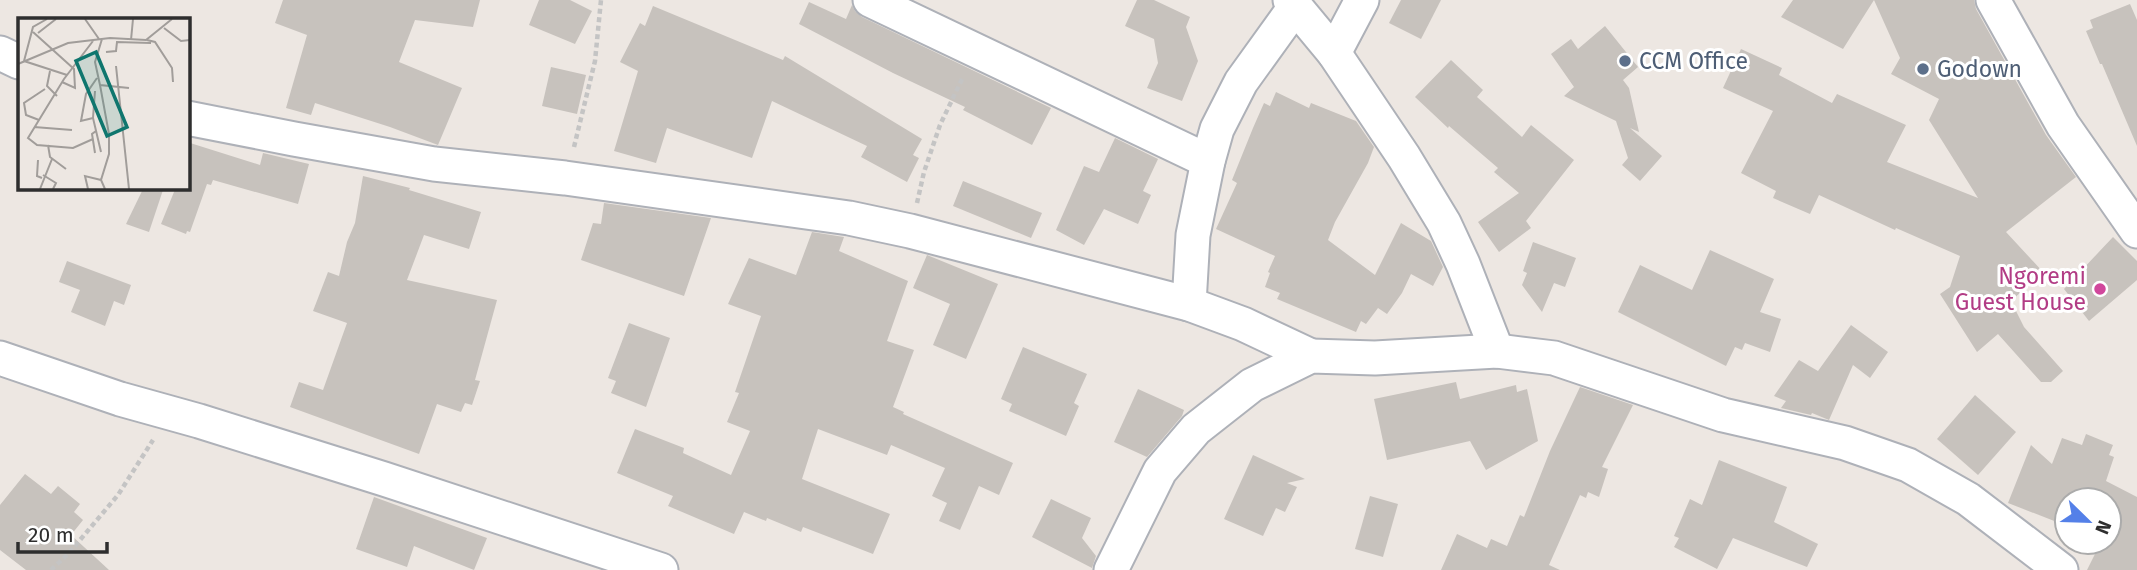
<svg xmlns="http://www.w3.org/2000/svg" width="2137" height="570" font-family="'Fira Sans',sans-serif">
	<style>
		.building { fill: #c7c2bd }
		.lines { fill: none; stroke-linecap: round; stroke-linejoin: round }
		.minor-casing { stroke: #aeb1b8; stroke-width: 37 }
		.path { stroke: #c4c4c4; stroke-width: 4.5; stroke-dasharray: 5 3.5; stroke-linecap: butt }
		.minor { stroke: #fff; stroke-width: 33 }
		.service-dot { fill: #5c6f8a; stroke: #fff; stroke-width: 2.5 }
		.hotel-dot { fill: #d1479c; stroke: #fff; stroke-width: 2.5 }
		.labels { text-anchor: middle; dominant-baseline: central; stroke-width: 6; stroke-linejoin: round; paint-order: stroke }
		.service-label { font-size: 23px; fill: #4e5e75; stroke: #fff; text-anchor: start }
		.hotel-label { font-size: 23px; fill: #b23c85; stroke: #fff; text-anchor: end }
		.inset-road { fill: none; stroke: #a19d9a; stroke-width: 2 }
		.view { fill: #0f766e; fill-opacity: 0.15; stroke: #0f766e; stroke-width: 3.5 }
		.inset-edge { fill: none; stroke: #2e2e2e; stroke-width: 3.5 }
	</style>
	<rect width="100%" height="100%" fill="#ede7e2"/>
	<g class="building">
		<path d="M283 0H480L473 27 415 20 399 62 462 88 438 145 390 127 315 103 311 115 286 108 307 35 275 23Z"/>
		<path d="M539 0H570L592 11 575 44 529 25Z"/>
		<path d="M1137 0H1154L1190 17 1186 27 1198 61 1182 101 1147 88 1158 63 1154 39 1125 26Z"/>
		<path d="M1401 0H1441L1421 39 1389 23Z"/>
		<path d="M1793 0H1974L1976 9 2046 135 2076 177 2006 232 2043 272 2011 301 2024 327 2063 371 2051 382H2041L1998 334 1977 352 1940 294 1950 287 1960 256 1896 228 1895 230 1819 195 1810 214 1773 198 1776 191 1741 173 1773 111 1723 88 1741 49 1782 68 1779 75 1832 103 1837 94 1906 125 1887 162 1978 198 1929 120 1939 99 1891 74 1900 58 1874 0 1843 49 1781 17Z"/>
		<path d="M809 2 846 19 852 5 855 11 862 17 1051 108 1032 145 963 110 965 107 893 73 799 24Z"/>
		<path d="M2130 4 2137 20V146L2102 64H2100L2086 31 2093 28 2090 20Z"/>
		<path d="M653 6 783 60 785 56 922 139 913 155 919 158 907 182 861 157 867 146 772 101 752 158 667 128 656 163 614 151 638 71 620 62 640 23 645 26Z"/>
		<path d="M1605 26 1638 67 1623 80 1629 88 1639 132 1630 128 1662 156 1640 181 1622 165 1628 158 1616 121 1564 96 1574 87 1551 54 1571 39 1578 49Z"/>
		<path d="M1451 60 1483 90 1477 97 1522 137 1531 125 1574 160 1526 221 1531 228 1499 252 1478 222 1519 193 1494 172 1498 168 1449 126 1448 128 1415 97Z"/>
		<path d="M551 67 586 75 577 114 542 106Z"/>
		<path d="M1276 92 1309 108 1311 103 1356 121 1374 147 1368 163 1335 222 1328 240 1375 275 1401 223 1431 241 1443 267 1433 286 1411 274 1402 293 1387 314 1378 308 1366 324 1361 321 1356 332 1277 299 1280 293 1265 287 1270 273 1268 272 1275 256 1216 229 1237 183 1232 180 1253 128 1264 103 1270 106Z"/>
		<path d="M1115 138 1158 159 1143 191 1151 195 1138 224 1104 209 1084 245 1056 230 1084 166 1099 172Z"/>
		<path d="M187 142 260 165 263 153 309 164 298 204 213 180 211 185 207 184 190 232 187 231 186 234 161 224 176 187H187Z"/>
		<path d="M363 176 410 188 409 190 481 212 469 249 424 235 407 280 497 300 475 380 480 381 472 405 465 403 461 412 437 404 419 454 290 407 299 382 323 390 347 323 313 311 328 272 339 276 347 242 355 223Z"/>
		<path d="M963 181 1042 213 1031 238 953 206Z"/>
		<path d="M144 187H164L149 232 126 224Z"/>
		<path d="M604 203 711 218 684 296 581 260 593 223 601 224Z"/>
		<path d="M812 232 844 237 839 251 908 281 887 341 914 350 893 407 904 412 903 414 1013 463 999 495 979 486 960 530 939 521 947 503 932 496 945 468 891 445 887 455 818 429 802 479 890 514 873 554 803 527 801 532 767 518 766 521 744 512 734 534 668 506 673 496 617 473 635 429 684 448 683 453 731 475 750 431 727 422 739 393 735 392 761 316 728 304 749 258 796 275Z"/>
		<path d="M2113 237 2137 261V280L2089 321 2064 289Z"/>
		<path d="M1533 242 1576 258 1565 287 1554 283 1542 312 1522 285 1527 273 1523 271Z"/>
		<path d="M1710 250 1774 279 1760 312 1781 319 1770 352 1745 343 1742 350 1735 347 1726 366 1618 312 1640 265 1692 290Z"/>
		<path d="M927 255 998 284 966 359 933 345 950 304 913 288Z"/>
		<path d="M67 261 131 285 124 305 114 301 105 326 71 312 80 290 59 282Z"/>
		<path d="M629 323 670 338 646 407 611 393 616 381 608 378Z"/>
		<path d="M1851 325 1888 352 1870 378 1853 365 1829 420 1812 413 1811 415 1781 408 1786 401 1774 396 1799 360 1818 371Z"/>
		<path d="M1023 347 1087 374 1074 403 1079 406 1066 436 1009 411 1012 404 1001 399Z"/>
		<path d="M1456 382 1460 399 1516 385 1517 392 1527 389 1538 441 1486 470 1470 441 1387 460 1374 399Z"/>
		<path d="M1580 387 1633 405 1602 467 1608 469 1599 497 1588 492 1586 498 1580 495 1549 565 1560 570H1441L1457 534 1487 548 1491 539 1507 546 1520 515 1524 517 1550 451Z"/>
		<path d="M1138 389 1184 410 1182 416 1147 457 1114 442Z"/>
		<path d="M1975 395 2016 432 1978 475 1937 439Z"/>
		<path d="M2086 434 2113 445 2109 455 2114 457 2106 481 2137 497V570H2087L2101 542H2109V500H2067V526L2008 503 2031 445 2052 464 2062 438 2082 445Z"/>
		<path d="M1253 455 1305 479 1287 483 1297 487 1285 512 1276 508 1263 536 1224 519Z"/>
		<path d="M1719 460 1787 487 1774 522 1818 544 1807 567 1733 538 1717 569 1674 547 1679 538 1674 536 1690 499 1702 505Z"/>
		<path d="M25 474 51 494 58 486 80 504 74 512 83 520 71 535 109 570H26L0 550V505Z"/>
		<path d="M1370 496 1398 504 1383 557 1355 549Z"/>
		<path d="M374 497 487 538 474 570 414 546 407 567 356 549Z"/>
		<path d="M1051 499 1091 518 1082 538 1096 556 1092 568 1032 537Z"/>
	</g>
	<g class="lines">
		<g class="minor-casing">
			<g id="minor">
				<path d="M870 0 1208 161"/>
				<path d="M1290 0 1334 53 1404 157 1444 223 1463 264 1497 351"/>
				<path d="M1993 0 2063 125 2137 231"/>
				<path d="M0 53 19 62"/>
				<path d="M1334 53 1362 0"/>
				<path d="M187 118 294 139 434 164 565 178 849 218 910 231 1189 304 1243 324 1311 356"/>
				<path d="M1189 304 1193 235 1208 161 1217 129 1241 82 1295 7"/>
				<path d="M0 358 120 399 199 421 384 479 661 570"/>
				<path d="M1111 570 1160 471 1196 429 1252 385 1311 356 1375 358 1497 351 1554 358 1723 415 1845 443 1908 465 1968 499 2061 570"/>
			</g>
		</g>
		<g class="path">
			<path d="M574 147 595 61 601 0"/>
			<path d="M917 203 924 172 940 125 963 77"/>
			<path d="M51 570 69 553 118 495 153 440"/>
		</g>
		<use href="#minor" class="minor"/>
	</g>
	<g class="service-dot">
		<circle cx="1625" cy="61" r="7"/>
		<circle cx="1923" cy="69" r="7"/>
	</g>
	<circle class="hotel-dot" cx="2100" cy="289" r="7"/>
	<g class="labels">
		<g class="service-label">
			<text x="1639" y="61">CCM Office</text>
			<text x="1937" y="69">Godown</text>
		</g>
		<g class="hotel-label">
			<text x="2086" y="276">Ngoremi<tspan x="2086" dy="26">Guest House</tspan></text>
		</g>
	</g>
	<g transform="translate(18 18)">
		<rect width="172" height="172" fill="#ede7e2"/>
		<path class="inset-road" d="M29 1 15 9 6 43 49 57M67 1 81 21M146 10 163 23 172 22M15 14 56 51 57 70 44 64M20 15 38 1M84 21 77 44 82 67 111 70M113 22 115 1M129 22 137 24 154 50 155 64M88 34 98 33 99 24 133 25M0 46 50 25 92 20 128 22 154 1M98 48 111 171M32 53 29 68 39 78M82 67 91 116V136L83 162 87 171M77 73 75 100 83 134M75 100 63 103 68 76 79 60M21 102 8 97 6 85 27 71M16 109 54 112M75 121 55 130 19 127 10 120 46 61 75 23M30 127 32 139 48 151M77 135 74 116 78 113M20 142 19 158 24 160M25 157 38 165 35 171M22 171 34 141M70 171 67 158 83 162"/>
		<path class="view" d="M78 34 109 109 89 118 58 43Z"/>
		<rect width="172" height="172" class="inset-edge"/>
	</g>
	<g transform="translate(2088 521) rotate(113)"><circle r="33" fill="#ffffff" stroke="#ababab" stroke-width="2"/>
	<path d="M0-5L12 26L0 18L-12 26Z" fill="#5480e8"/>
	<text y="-10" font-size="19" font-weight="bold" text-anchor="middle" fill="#2e2e2e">N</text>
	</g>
	<path d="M18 542v10h89v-10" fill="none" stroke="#2e2e2e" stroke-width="3.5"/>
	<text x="28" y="542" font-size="21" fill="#2e2e2e" stroke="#ffffff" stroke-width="5" paint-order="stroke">20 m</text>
</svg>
